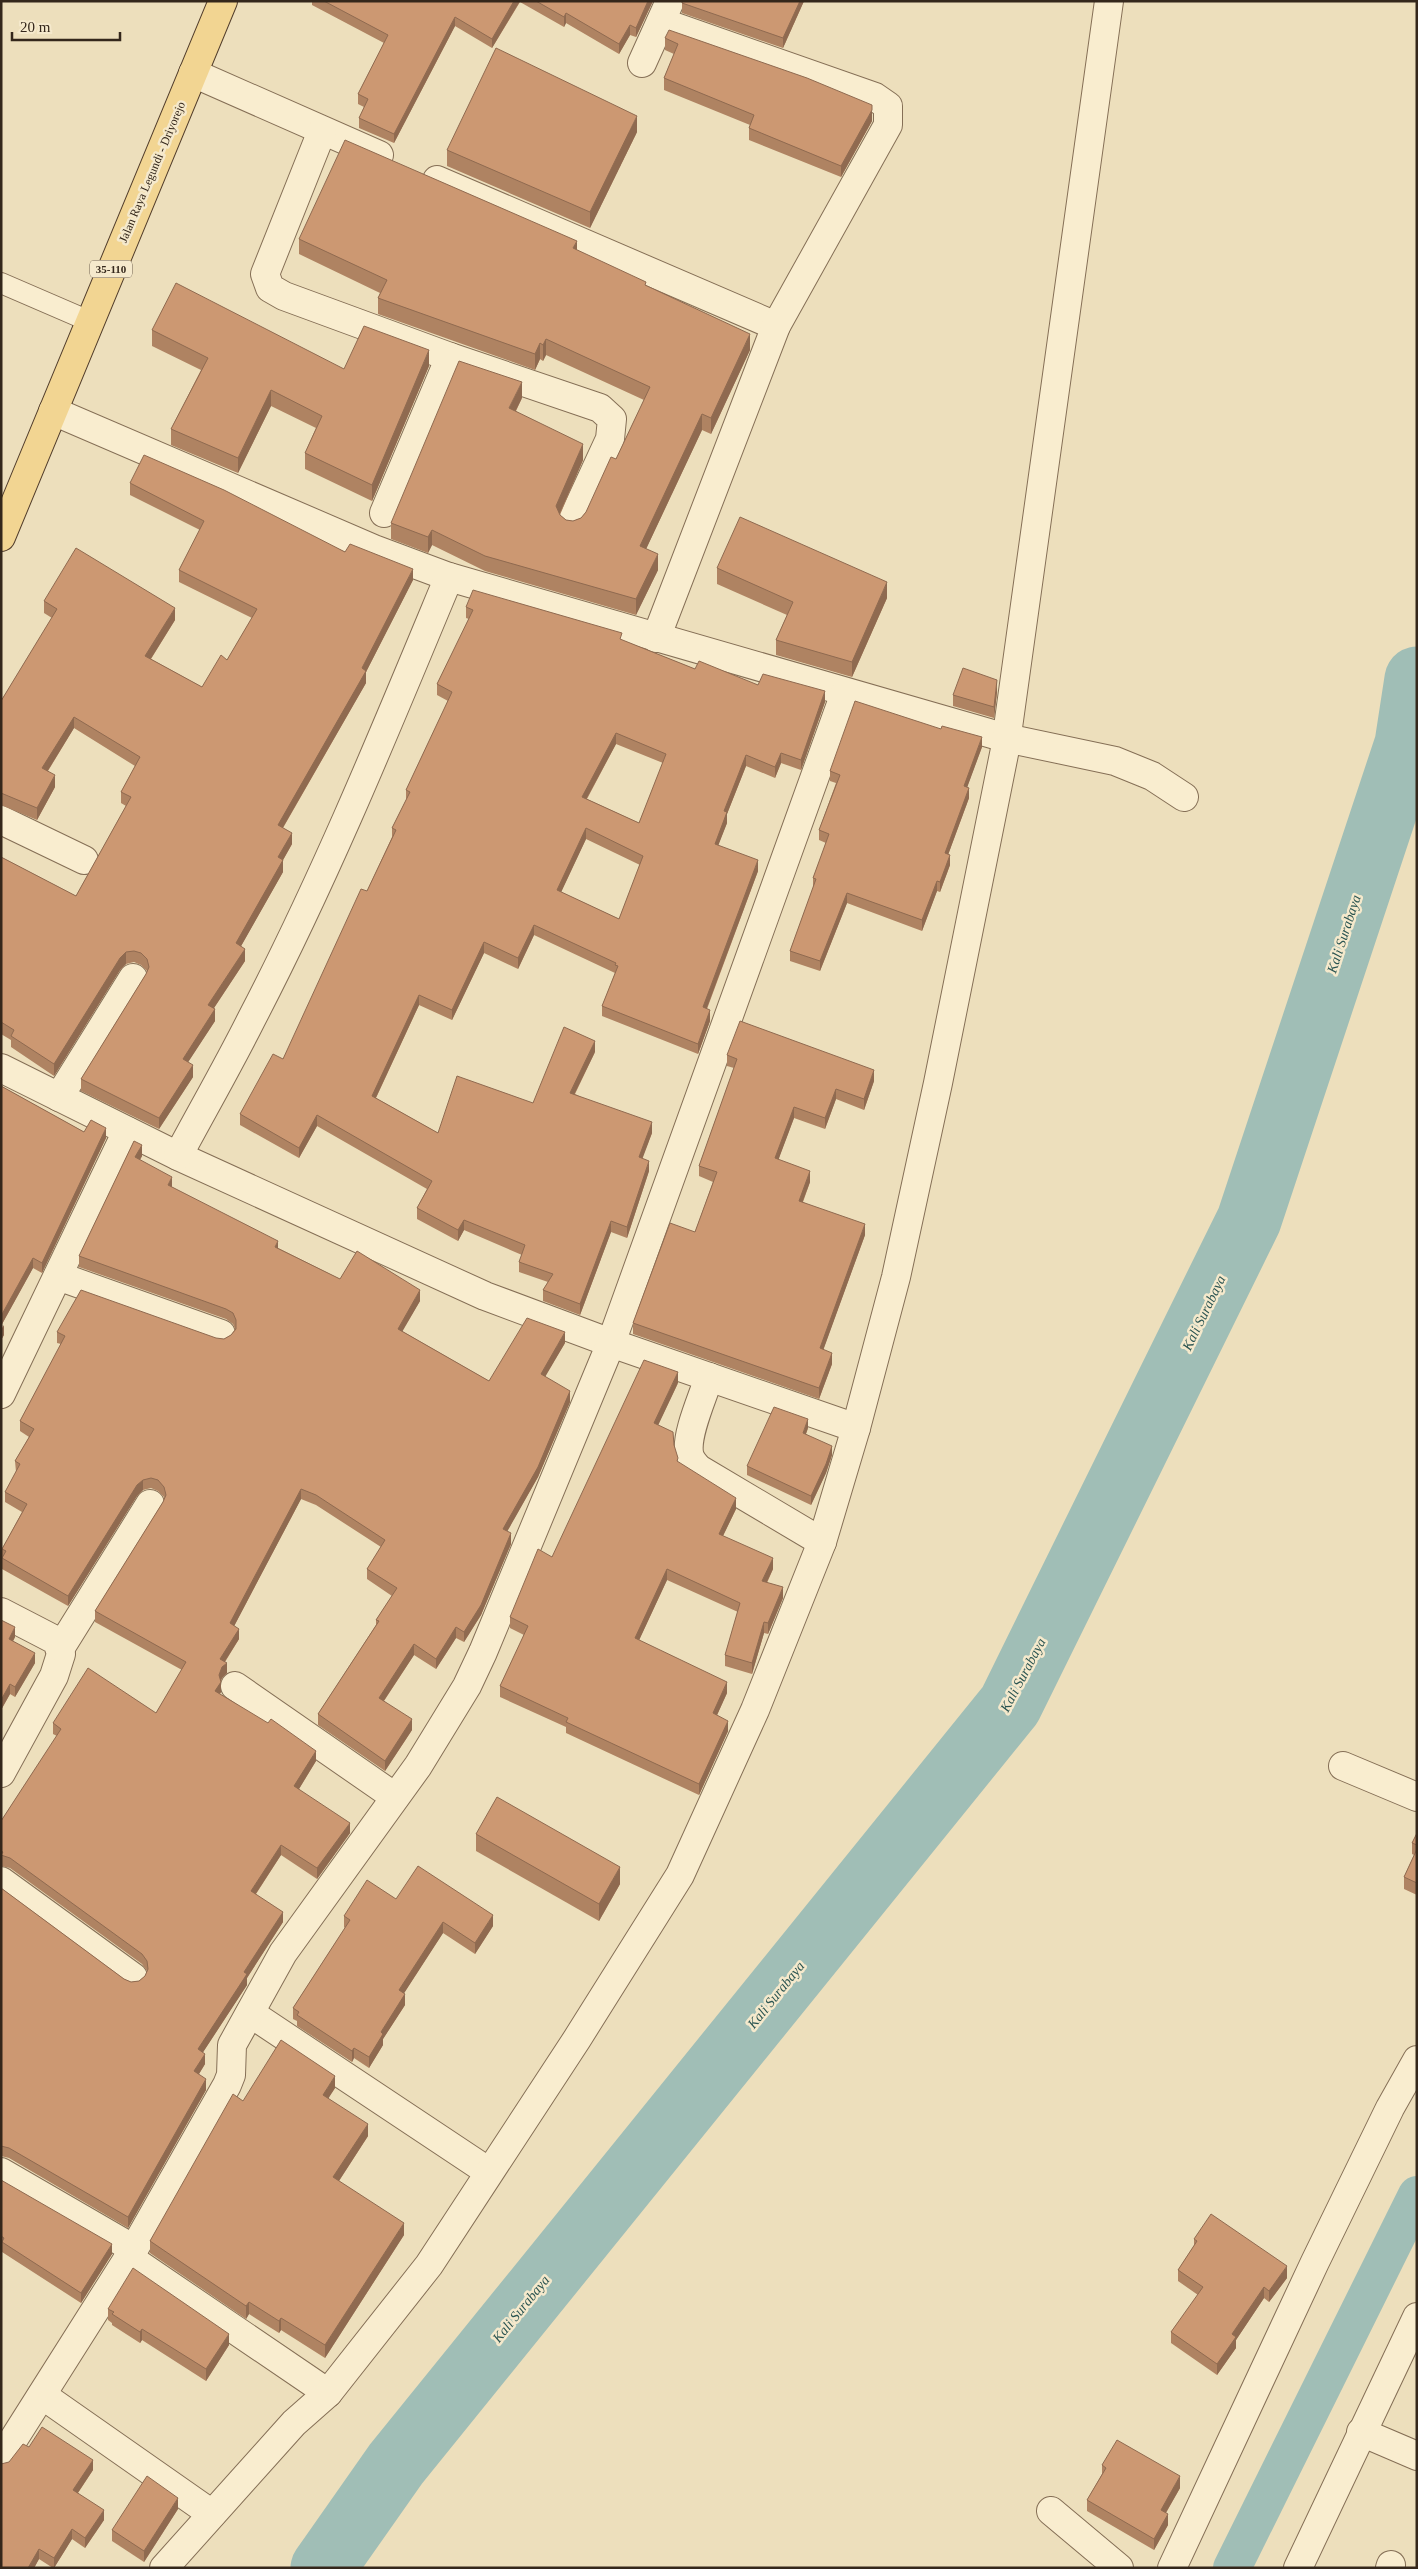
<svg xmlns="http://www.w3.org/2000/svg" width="1418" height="2569" font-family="Georgia,serif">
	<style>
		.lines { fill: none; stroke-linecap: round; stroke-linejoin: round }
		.canal { stroke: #a0beb6; stroke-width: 38 }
		.river { stroke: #a0beb6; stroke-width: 65 }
		.service-casing { stroke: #856f56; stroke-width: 22 }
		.minor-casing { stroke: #856f56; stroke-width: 30 }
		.primary-casing { stroke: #523d2b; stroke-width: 30 }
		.service { stroke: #f9edcf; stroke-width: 20 }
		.minor { stroke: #f9edcf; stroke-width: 28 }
		.primary { stroke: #f2d592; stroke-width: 28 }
		.wall { fill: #af8362; fill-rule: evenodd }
		.shaded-wall { fill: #8f6a50 }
		.building { fill: #cc9872; stroke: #8f6a50; fill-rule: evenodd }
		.labels { text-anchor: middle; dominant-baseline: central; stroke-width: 5; stroke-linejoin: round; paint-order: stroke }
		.shield { fill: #f5e9cc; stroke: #6e6150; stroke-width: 1 }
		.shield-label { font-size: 11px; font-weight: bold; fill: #34271b }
		.street-label { font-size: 12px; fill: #34271b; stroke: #f5e9cc }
		.water-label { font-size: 14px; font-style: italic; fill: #2a5451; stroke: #f5e9cc }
	</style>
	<rect width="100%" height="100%" fill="#eddfbc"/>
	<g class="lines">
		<path class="canal" d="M1232 2568 1417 2195"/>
		<path class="river" d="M323 2568 396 2464 1010 1705 1249 1220 1407 744 1417 679"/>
		<g class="service-casing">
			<path id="service" d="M1 283 89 321"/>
		</g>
		<g class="minor-casing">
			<g id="minor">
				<path d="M642 63 670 1"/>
				<path d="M193 73 379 155"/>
				<path d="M322 131 265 274 270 288 284 296 450 357 600 408 612 419 610 439 572 521"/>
				<path d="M437 180 776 326"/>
				<path d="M53 411 374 549 449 577 1006 738 1115 761 1152 776 1184 797"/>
				<path d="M384 513 450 357"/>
				<path d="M656 638 776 326 888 125V106L875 97 661 22"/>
				<path d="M1 820 84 860"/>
				<path d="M1 1068 178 1156 485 1296 611 1343 856 1428"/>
				<path d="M59 1097 133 978"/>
				<path d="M178 1156C202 1111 228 1066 251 1020 326 876 387 726 449 577"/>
				<path d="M58 1276 221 1334"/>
				<path d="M709 1377C703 1397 686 1433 689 1453 690 1460 694 1464 699 1469L822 1542"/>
				<path d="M1 1394 127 1131"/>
				<path d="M1 1612 57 1641 61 1654 54 1676 1 1773"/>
				<path d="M61 1647 150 1504"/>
				<path d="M235 1686 395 1797"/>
				<path d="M1343 1766 1417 1797"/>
				<path d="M1 1881 133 1977"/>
				<path d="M250 2013 489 2172"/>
				<path d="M1 2172 134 2249"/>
				<path d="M128 2257 328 2393"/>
				<path d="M42 2395 212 2514"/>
				<path d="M1361 2432 1417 2456"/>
				<path d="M1 2459 134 2249 227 2085 231 2075 232 2045 283 1953 418 1766 467 1686 483 1652 611 1343 845 693"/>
				<path d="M1051 2511 1119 2568"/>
				<path d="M164 2568 294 2423 328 2393 429 2265 577 2039 680 1875 755 1710 822 1542 856 1428 896 1277 938 1083 1005 749 1109 1"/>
				<path d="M1172 2568 1315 2262 1390 2108 1417 2060"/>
				<path d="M1298 2568 1417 2317"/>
				<path d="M1390 2568 1391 2565"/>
			</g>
		</g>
		<g class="primary-casing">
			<path id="primary" d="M1 537 223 1"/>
		</g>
		<use href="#service" class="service"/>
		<use href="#minor" class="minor"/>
		<use href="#primary" class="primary"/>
	</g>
	<g class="wall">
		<path d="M312 1H653L636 37 630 35 619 54 566 23 564 27 520 2 492 48 455 26 394 143 359 128V118L364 107 358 104V94L384 43 312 5Z"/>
		<path d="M682 1H804L783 48 682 13Z"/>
		<path d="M665 38 872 121 841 177 749 140V128L750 125 664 90V78L674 54 665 50Z"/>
		<path d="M637 132 590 228 447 166V150Z"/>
		<path d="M299 239 577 250 646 286 750 350 711 434 702 430 646 549 658 570 636 615 485 571 432 545 428 553 391 539V523L522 398 516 411 583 460 560 515 566 520 573 521 581 518 586 512 616 459 644 400 546 355 543 361 540 359 535 370 378 314V298L380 293 299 254Z"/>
		<path d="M152 330 344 369 429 366 372 501 305 469V453L316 428 271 406 238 473 171 445V429L201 370 152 346Z"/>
		<path d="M130 483 345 552 413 580 366 672V683L283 828 292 844 283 860V872L241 946 245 961 214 1008 215 1021 188 1062 193 1077 159 1129 81 1091V1079L146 974 147 971 141 965 134 962 126 964 120 970 54 1076 11 1047V1040L1 1034V857L76 896 126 806 121 803V792L135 766 74 728 48 771 55 787 37 820 1 805V701L52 618 44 613V601L175 620 151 659 202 687 227 660 252 618 179 582V570L200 530 130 495Z"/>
		<path d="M717 568 887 598 852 677 776 655V640L787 615 717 584Z"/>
		<path d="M466 607 622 640 695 669 758 685 825 702 801 770 781 763 775 778 746 766 727 814V823L718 845 758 871 707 1009 710 1021 698 1054 602 1016V1006L615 973 534 935 518 969 484 953 452 1020 419 1005 376 1098 438 1133 533 1103 595 1052 575 1094 652 1133 642 1158 649 1171 627 1238 611 1232 580 1315 543 1301V1290L548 1282 519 1272V1262L522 1255 464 1230 458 1241 417 1219V1208L427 1189 317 1126 299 1158 240 1125V1114L283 1059 367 891 392 837V828L406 800V790L448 701 437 695V684L469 619 466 618ZM616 744 663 763 639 823 587 799ZM586 839 640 865 619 919 561 892Z"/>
		<path d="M997 692 994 718 953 706V695Z"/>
		<path d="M982 747 967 787 969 798 948 855 950 865 940 892 937 891 922 931 847 903 820 971 790 961V951L813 888V878L826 843 819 840V830L836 783 830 781V771Z"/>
		<path d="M727 1055 874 1081 864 1110 836 1099 825 1129 794 1118 778 1160 810 1182 803 1202 865 1235 823 1350 832 1364 819 1399 633 1334V1323L695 1232 713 1182 699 1176V1166L734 1068 727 1066Z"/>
		<path d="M1 1086 84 1132 106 1138 42 1273 33 1268 2 1324 4 1335 1 1340Z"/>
		<path d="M134 1141 142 1156 140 1160 172 1187 278 1248 340 1279 420 1301 402 1331 489 1381 565 1343 545 1376 570 1402 538 1477 507 1531 511 1544 481 1615 464 1642 456 1638 436 1669 414 1655 384 1701 412 1730 385 1771 318 1725V1714L376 1625V1620L392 1596 367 1579V1569L381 1547 316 1505 301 1499 234 1626 239 1639 225 1662 227 1673 222 1678 221 1681V1692L220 1694 316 1761 299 1789 350 1833 317 1879 281 1855 256 1894 283 1922 247 1978V1985L203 2052 205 2064 199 2074 206 2090 128 2228 9 2158 1 2156V1888L124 1979 131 1982 139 1981 145 1976 147 1971 142 1964 10 1868 1 1866V1821L57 1736 53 1734V1723L156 1713 182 1670 95 1622V1611L163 1502 164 1497 158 1491 151 1488 143 1490 137 1496 68 1606 2 1569V1549L22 1512 5 1502V1492L16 1472 15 1461 29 1437 20 1431V1421L61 1344 57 1343V1332L224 1339 231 1335 235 1329 233 1324 226 1319 79 1267V1256Z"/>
		<path d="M678 1383 658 1425 674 1445 678 1462 736 1509 723 1536 773 1569 767 1583 783 1598 768 1634 764 1633 752 1674 725 1666V1655L738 1612 667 1580 639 1640 727 1693 717 1715 728 1731 699 1795 566 1733V1727L500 1697V1686L524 1635 510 1628V1617L552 1557Z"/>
		<path d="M808 1428 806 1434 832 1455 826 1473 811 1505 747 1475V1466Z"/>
		<path d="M1 1620 15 1637 13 1641 35 1663 15 1697 10 1694 1 1710Z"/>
		<path d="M1417 1833V1895L1404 1889V1877L1414 1855 1412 1854V1843Z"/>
		<path d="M476 1834 620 1884 599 1921 476 1851Z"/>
		<path d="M396 1899 493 1926 475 1954 443 1933 404 1993 405 2005 383 2039V2045L369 2068 354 2058 352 2062 297 2026V2021L293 2019V2008L345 1928 344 1927V1916Z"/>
		<path d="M335 2088 328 2098 368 2136 339 2181 404 2235 325 2358 281 2330 279 2333 249 2314 246 2319 150 2253V2241L243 2101Z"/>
		<path d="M1 2180 112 2254 81 2303 2 2252V2247H1Z"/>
		<path d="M1194 2239 1287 2278 1269 2302 1264 2298 1236 2340V2348L1217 2375 1171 2343V2332L1198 2295 1178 2281V2270L1194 2246Z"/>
		<path d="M108 2309 229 2345 206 2381 142 2340 140 2343 112 2325V2323L108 2320Z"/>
		<path d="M29 2447 93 2470 78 2493 104 2520 85 2548 72 2539 54 2568H53L39 2559 34 2568H1L9 2462Z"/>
		<path d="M1102 2465 1180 2488 1166 2513 1168 2525 1154 2550 1087 2511V2500L1102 2474Z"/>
		<path d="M178 2509 144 2562 112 2541V2530Z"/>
	</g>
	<g class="shaded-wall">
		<path d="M514 1H520L492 48V39Z"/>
		<path d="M648 1H653L636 37V28Z"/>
		<path d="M800 1H804L783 48V38Z"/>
		<path d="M566 13V23L564 27V17Z"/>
		<path d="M455 17V26L394 143V134Z"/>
		<path d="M630 25V35L619 54V44Z"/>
		<path d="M872 110V121L841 177V166Z"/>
		<path d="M637 116V132L590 228V212Z"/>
		<path d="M577 241V257L573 248Z"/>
		<path d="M750 334V350L711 434V418Z"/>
		<path d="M546 339V355L543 361V345Z"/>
		<path d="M540 343V359L535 370V354Z"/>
		<path d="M429 350V366L372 501V485Z"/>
		<path d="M522 382V398L509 424V408Z"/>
		<path d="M271 390V406L238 473V458Z"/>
		<path d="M702 414V430L640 562V546Z"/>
		<path d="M583 444V460L556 522V506Z"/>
		<path d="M432 530V545L428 553V537Z"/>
		<path d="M658 554V570L636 615V599Z"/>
		<path d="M413 569V580L366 672V683L278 836V825L362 668Z"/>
		<path d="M887 582V598L852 677V662Z"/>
		<path d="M175 608V620L145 668V656Z"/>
		<path d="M997 680V692L994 718V707Z"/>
		<path d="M825 691V702L801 770V760Z"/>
		<path d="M74 717V728L42 780V768Z"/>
		<path d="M616 733V744L582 807V797Z"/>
		<path d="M982 737V747L964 796V786Z"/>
		<path d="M781 753V763L775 778V767Z"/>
		<path d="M746 755V766L727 814V823L715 854V844L724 811Z"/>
		<path d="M55 775V787L37 820V808Z"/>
		<path d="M969 788V798L945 863V853Z"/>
		<path d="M586 828V839L557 901V890Z"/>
		<path d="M292 833V844L283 860V872L236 955V943L278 857Z"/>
		<path d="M950 855V865L940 892V882Z"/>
		<path d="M758 860V871L703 1018V1007Z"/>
		<path d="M937 881V891L922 931V920Z"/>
		<path d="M847 893V903L820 971V961Z"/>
		<path d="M534 925V935L518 969V958Z"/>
		<path d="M484 942V953L452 1020V1010Z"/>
		<path d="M245 949V961L208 1017V1005Z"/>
		<path d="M126 952V964L120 970 54 1076V1064L120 958Z"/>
		<path d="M419 995V1005L372 1106V1096Z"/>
		<path d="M215 1009V1021L183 1070V1059Z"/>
		<path d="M710 1010V1021L698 1054V1044Z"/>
		<path d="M595 1041V1052L570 1103V1093Z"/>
		<path d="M193 1065V1077L159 1129V1118Z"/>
		<path d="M874 1070V1081L864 1110V1099Z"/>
		<path d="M836 1089V1099L825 1129V1118Z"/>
		<path d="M794 1107V1118L775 1169V1158Z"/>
		<path d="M317 1115V1126L299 1158V1148Z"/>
		<path d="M652 1122V1133L639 1168V1157Z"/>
		<path d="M106 1128V1138L42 1273V1263Z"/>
		<path d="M142 1145V1156L135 1168V1157Z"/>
		<path d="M649 1161V1171L627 1238V1227Z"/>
		<path d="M810 1171V1182L799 1211V1201Z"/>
		<path d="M172 1177V1187L168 1196V1185Z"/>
		<path d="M464 1220V1230L458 1241V1230Z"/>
		<path d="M611 1221V1232L580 1315V1304Z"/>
		<path d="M865 1224V1235L820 1359V1348Z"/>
		<path d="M278 1241V1251L275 1247Z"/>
		<path d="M33 1258V1268L1 1326V1316Z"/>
		<path d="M420 1290V1301L398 1339V1329Z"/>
		<path d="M4 1325V1335L1 1340V1330Z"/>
		<path d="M565 1332V1343L541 1384V1374Z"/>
		<path d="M832 1353V1364L819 1399V1388Z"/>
		<path d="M678 1372V1383L654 1434V1423Z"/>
		<path d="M570 1391V1402L538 1477 503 1539V1529Z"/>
		<path d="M808 1419V1428L803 1442V1433Z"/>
		<path d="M832 1446V1455L826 1473 811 1505V1496Z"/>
		<path d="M143 1480V1490L137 1496 68 1606V1596L137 1485Z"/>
		<path d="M301 1489V1499L230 1634V1623Z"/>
		<path d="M736 1498V1509L719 1544V1534Z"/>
		<path d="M511 1533V1544L481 1615 464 1642V1632Z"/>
		<path d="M773 1558V1569L762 1592V1581Z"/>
		<path d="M667 1569V1580L635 1649V1638Z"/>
		<path d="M783 1587V1598L768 1634V1623Z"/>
		<path d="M764 1622V1633L752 1674V1663Z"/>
		<path d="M15 1627V1637L9 1649V1639Z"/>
		<path d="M456 1627V1638L436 1669V1659Z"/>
		<path d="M239 1629V1639L220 1669V1659Z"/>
		<path d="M414 1644V1655L379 1708V1698Z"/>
		<path d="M35 1653V1663L15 1697V1687Z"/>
		<path d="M227 1663V1673L222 1678 220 1683 221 1682V1692L215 1701V1691L219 1675 222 1667Z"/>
		<path d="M727 1682V1693L713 1724V1713Z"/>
		<path d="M10 1684V1694L1 1710V1700Z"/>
		<path d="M412 1719V1730L385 1771V1761Z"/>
		<path d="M728 1721V1731L699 1795V1784Z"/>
		<path d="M316 1751V1761L294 1797V1786Z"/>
		<path d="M350 1823V1833L317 1879V1868Z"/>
		<path d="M281 1845V1855L251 1901V1891Z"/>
		<path d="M620 1867V1884L599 1921V1904Z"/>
		<path d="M283 1912V1922L247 1978V1985L198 2060V2049L244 1972Z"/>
		<path d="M493 1915V1926L475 1954V1943Z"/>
		<path d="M443 1922V1933L399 2001V1990Z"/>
		<path d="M405 1994V2005L383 2039V2045L369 2068V2057L381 2032Z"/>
		<path d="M354 2048V2058L352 2062V2051Z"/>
		<path d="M205 2054V2064L194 2082V2071Z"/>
		<path d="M335 2076V2088L323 2107V2095Z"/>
		<path d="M206 2079V2090L128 2228V2217Z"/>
		<path d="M368 2124V2136L333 2190V2177Z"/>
		<path d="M404 2223V2235L325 2358V2345Z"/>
		<path d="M112 2244V2254L81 2303V2293Z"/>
		<path d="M1287 2266V2278L1269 2302V2291Z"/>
		<path d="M1264 2287V2298L1236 2340V2348L1217 2375V2364L1232 2334Z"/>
		<path d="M249 2302V2314L246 2319V2306Z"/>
		<path d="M281 2318V2330L279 2333V2321Z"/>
		<path d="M142 2329V2340L140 2343V2332Z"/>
		<path d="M229 2334V2345L206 2381V2369Z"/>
		<path d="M93 2460V2470L73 2500V2490Z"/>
		<path d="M1180 2476V2488L1161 2521V2510Z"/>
		<path d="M178 2498V2509L144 2562V2551Z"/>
		<path d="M104 2510V2520L85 2548V2538Z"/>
		<path d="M1168 2514V2525L1154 2550V2539Z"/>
		<path d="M72 2529V2539L54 2568V2558Z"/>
		<path d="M39 2549V2559L34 2568H28Z"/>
	</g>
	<g class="building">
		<path d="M324 1H514L492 39 455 17 394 134 359 118 368 99 358 94 388 35Z"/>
		<path d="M536 1H648L636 28 630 25 619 44 566 13 564 17Z"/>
		<path d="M682 1H800L783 38 682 3Z"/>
		<path d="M669 30 807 78 872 105V110L841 166 749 128 754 115 664 78 678 44 665 38Z"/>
		<path d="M496 48 637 116 590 212 447 150Z"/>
		<path d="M345 140 577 241 573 248 646 282 645 285 750 334 711 418 702 414 640 546 658 554 636 599 485 556 432 530 428 537 391 523 459 361 522 382 509 408 583 444 556 506 560 515 566 520 573 521 581 518 586 512 611 457 616 459 650 387 546 339 543 345 540 343 535 354 378 298 387 280 299 239Z"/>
		<path d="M176 283 344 369 364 326 429 350 372 485 305 453 322 416 271 390 238 458 171 429 208 358 152 330Z"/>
		<path d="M144 455 224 490 345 552 350 544 413 569 362 668 366 671 278 825 292 833 278 857 283 860 236 943 245 949 208 1005 215 1009 183 1059 193 1065 159 1118 81 1079 146 974 149 967 147 959 141 953 134 951 126 952 120 958 54 1064 11 1036 14 1030 1 1022V857L76 896 131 797 121 792 140 757 74 717 42 768 55 775 37 808 1 793V701L57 609 44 601 76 548 175 608 145 656 202 687 221 655 227 660 257 609 179 570 204 521 130 483Z"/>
		<path d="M740 517 887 582 852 662 776 640 793 602 717 568Z"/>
		<path d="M473 590 622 633 620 639 695 669 699 661 758 685 763 674 825 691 801 760 781 753 775 767 746 755 724 811 727 812 715 844 758 860 703 1007 710 1010 698 1044 602 1006 618 966 615 965 616 963 534 925 518 958 484 942 452 1010 419 995 372 1096 438 1133 457 1076 533 1103 564 1027 595 1041 570 1093 652 1122 639 1157 649 1161 627 1227 611 1221 580 1304 543 1290 553 1274 519 1262 525 1245 464 1220 458 1230 417 1208 432 1181 317 1115 299 1148 240 1114 273 1054 283 1059 361 889 367 891 396 830 392 828 410 792 406 790 452 692 437 684 473 610 466 607ZM616 733 666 754 639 823 582 797ZM586 828 643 856 619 919 557 890Z"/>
		<path d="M963 668 997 680 994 707 953 695Z"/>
		<path d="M855 701 941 729 942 726 982 737 964 786 969 788 945 853 950 855 940 882 937 881 922 920 847 893 820 961 790 951 816 879 813 878 829 834 819 830 840 775 830 771Z"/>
		<path d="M740 1021 874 1070 864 1099 836 1089 825 1118 794 1107 775 1158 810 1171 799 1201 865 1224 820 1348 832 1353 819 1388 633 1323 670 1223 695 1232 717 1172 699 1166 737 1059 727 1055Z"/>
		<path d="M1 1086 84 1132 91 1120 106 1128 42 1263 33 1258 1 1316Z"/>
		<path d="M134 1141 142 1145 135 1157 172 1177 168 1185 278 1241 275 1247 340 1279 357 1251 420 1290 398 1329 489 1381 527 1318 565 1332 541 1374 570 1391 538 1467 503 1529 511 1533 481 1605 464 1632 456 1627 436 1659 414 1644 379 1698 412 1719 385 1761 318 1714 379 1621 376 1620 397 1588 367 1569 385 1540 316 1495 301 1489 230 1623 239 1629 220 1659 227 1663 222 1667 219 1675 221 1682 215 1691 268 1723 271 1719 316 1751 294 1786 350 1823 317 1868 281 1845 251 1891 283 1912 244 1972 247 1974 198 2049 205 2054 194 2071 206 2079 128 2217 9 2148 1 2146V1888L124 1979 131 1982 139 1981 145 1976 148 1969 147 1961 142 1954 10 1858 1 1855 3 1852 1 1851V1821L61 1729 53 1723 88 1668 156 1713 186 1662 95 1611 163 1502 166 1495 164 1487 158 1480 151 1478 143 1480 137 1485 68 1596 2 1558 6 1551 2 1549 27 1504 5 1492 20 1464 15 1461 34 1429 20 1421 65 1336 57 1332 81 1290 216 1338 224 1339 231 1335 236 1329V1320L233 1313 226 1309 79 1256Z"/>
		<path d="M644 1360 678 1372 654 1423 673 1432 674 1445 678 1458 677 1461 736 1498 719 1534 773 1558 762 1581 783 1587 768 1623 764 1622 752 1663 725 1655 740 1603 667 1569 635 1638 727 1682 713 1713 728 1721 699 1784 566 1722 568 1718 500 1686 528 1626 510 1617 538 1549 552 1557Z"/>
		<path d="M774 1407 808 1419 803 1433 832 1446 826 1464 811 1496 747 1466Z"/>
		<path d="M1 1620 15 1627 9 1639 35 1653 15 1687 10 1684 1 1700Z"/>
		<path d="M497 1797 620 1867 599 1904 476 1834Z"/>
		<path d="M1417 1833V1845L1412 1843Z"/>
		<path d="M1417 1849V1883L1404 1877Z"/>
		<path d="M418 1866 493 1915 475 1943 443 1922 399 1990 405 1994 381 2032 383 2034 369 2057 354 2048 352 2051 297 2015 299 2012 293 2008 350 1920 344 1916 367 1880 396 1899Z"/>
		<path d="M281 2040 335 2076 323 2095 368 2124 333 2177 404 2223 325 2345 281 2318 279 2321 249 2302 246 2306 150 2241 233 2094 243 2101Z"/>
		<path d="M1 2180 112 2244 81 2293 2 2242 4 2238 1 2236Z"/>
		<path d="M1211 2214 1287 2266 1269 2291 1264 2287 1232 2334 1236 2337 1217 2364 1171 2332 1203 2287 1178 2270 1197 2241 1194 2239Z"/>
		<path d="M133 2268 229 2334 206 2369 142 2329 140 2332 112 2314 114 2312 108 2309Z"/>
		<path d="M42 2427 93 2460 73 2490 104 2510 85 2538 72 2529 54 2558 39 2549 28 2568H1V2464L9 2462 23 2444 29 2447Z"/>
		<path d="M1117 2440 1180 2476 1161 2510 1168 2514 1154 2539 1087 2500 1106 2468 1102 2465Z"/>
		<path d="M147 2476 178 2498 144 2551 112 2530Z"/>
	</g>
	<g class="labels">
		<rect class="shield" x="90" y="260.5" width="42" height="17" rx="4"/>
		<g class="shield-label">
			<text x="111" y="269">35-110</text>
		</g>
		<g class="street-label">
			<text transform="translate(152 172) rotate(-67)">Jalan Raya Legundi - Driyorejo</text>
		</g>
		<g class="water-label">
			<text transform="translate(1344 934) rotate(-72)">Kali Surabaya</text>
			<text transform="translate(1204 1313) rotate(-64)">Kali Surabaya</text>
			<text transform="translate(1023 1675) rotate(-62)">Kali Surabaya</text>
			<text transform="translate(776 1995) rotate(-51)">Kali Surabaya</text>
			<text transform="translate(521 2309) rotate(-51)">Kali Surabaya</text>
		</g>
	</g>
	<rect width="1418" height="2569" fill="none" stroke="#34271b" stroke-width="5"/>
	<path d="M12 32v8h108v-8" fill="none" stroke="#34271b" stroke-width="2.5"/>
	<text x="20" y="32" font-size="15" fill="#34271b" stroke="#f5e9cc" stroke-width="4" paint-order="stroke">20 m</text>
</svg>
